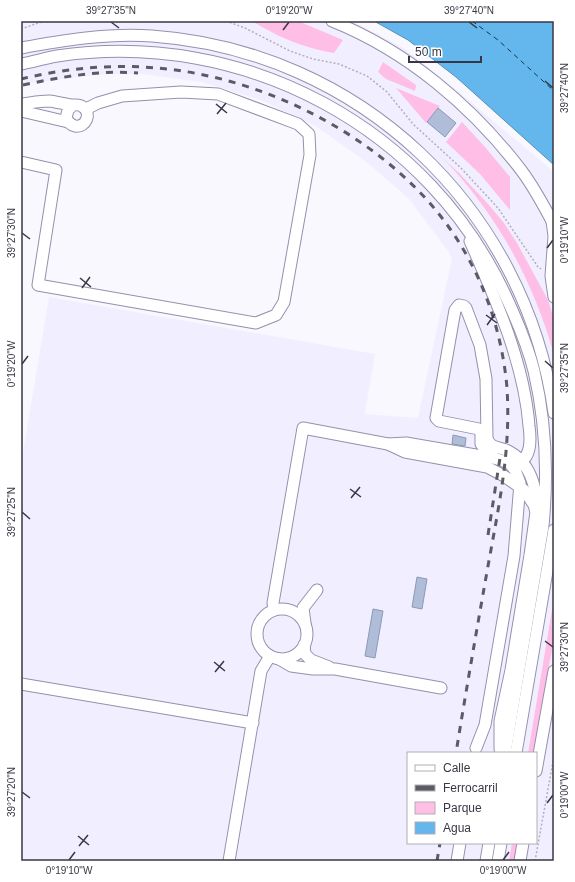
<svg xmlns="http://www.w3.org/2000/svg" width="575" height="882" font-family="Arial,sans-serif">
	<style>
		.built { fill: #f1efff; fill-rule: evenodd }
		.green { fill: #ffbee6 }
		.water { fill: #64b7ed; stroke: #5791ba }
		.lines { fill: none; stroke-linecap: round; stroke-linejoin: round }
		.ferry { stroke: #11354c; stroke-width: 1; stroke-dasharray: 5 4; stroke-linecap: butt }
		.building { fill: #b0bdd9; stroke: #8c99b4 }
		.minor-casing { stroke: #9490ad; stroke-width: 13 }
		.path { stroke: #b1b0b8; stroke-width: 1.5; stroke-dasharray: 2 2; stroke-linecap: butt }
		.minor { stroke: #fff; stroke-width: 11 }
		.rail { stroke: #5b5a65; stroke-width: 3; stroke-dasharray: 7 7; stroke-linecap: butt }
		.ticks { fill: none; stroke: #393743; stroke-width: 1.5 }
		.neatline { fill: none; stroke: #393743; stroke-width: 1.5 }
		.ticks-label { font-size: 10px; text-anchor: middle; fill: #393743 }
	</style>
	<rect width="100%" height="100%" fill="#f8f8fe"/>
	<path class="built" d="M21 21H352L402 47 447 82 554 172V861H21V464L49 297 375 354 365 414 418 418 452 258 448 251 409 199 368 163 317 127 261 100 201 82 143 74H105L21 84ZM408 753H536V843H408Z"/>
	<g class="green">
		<path d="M252 21H298L343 40 334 53C301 47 280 38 252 21Z"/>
		<path d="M383 62 416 85 415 91 386 79 378 72Z"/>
		<path d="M396 88 440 106 426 123Z"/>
		<path d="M462 122 485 147 510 177V210L480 174 446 142Z"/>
		<path d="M427 144 459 173 489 205 504 223 517 243 548 300 554 319V355C535 286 501 222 453 169 445 160 436 152 427 144Z"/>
		<path d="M554 598V639L533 753H528Z"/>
		<path d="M512 843H518L515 861H509Z"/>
	</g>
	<path class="water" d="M374 21H554V165L456 77 408 40Z"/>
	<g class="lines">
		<path class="ferry" d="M472 21 498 40 554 91"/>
	</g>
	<g class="building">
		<path d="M438 108 456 123 445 137 427 122Z"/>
		<path d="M453 435 466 438 465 446 452 444Z"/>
		<path d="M417 577 427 579 422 609 412 607Z"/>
		<path d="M373 609 383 611 375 658 365 656Z"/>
	</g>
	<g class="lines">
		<g class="minor-casing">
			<g id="minor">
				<path d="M332 21C407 51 472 106 521 170 534 187 544 206 554 225"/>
				<path d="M21 48C64 40 108 33 152 36 359 51 525 207 554 413"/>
				<path d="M21 64C33 62 45 58 57 56 244 28 431 128 508 301 518 323 528 347 534 371 546 422 548 474 543 526L505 753"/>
				<path d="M21 104C30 103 40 101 49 101 57 102 64 104 71 105 76 105 80 104 83 107 92 113 86 128 75 126 71 125 68 122 66 118L68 110 73 105"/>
				<path d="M21 111 68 122"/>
				<path d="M21 162 56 170 38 285 256 323 276 315 284 302 310 155 309 134 298 124 218 94 181 92 122 96 98 103 86 109"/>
				<path d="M552 221 554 236 551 276 554 297"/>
				<path d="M470 241C496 300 524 362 529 426 531 440 532 461 514 464"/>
				<path d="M388 444 405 452 487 467 504 476 524 490 534 505 536 512 530 555 511 670 500 721V749"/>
				<circle cx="282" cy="634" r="25"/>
				<path d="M274 610 273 603 303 428 388 444 406 443 493 458"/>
				<path d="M305 623 303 608 317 590"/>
				<path d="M304 645 305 654 311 660 329 667"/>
				<path d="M279 659 291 666 313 669H335L441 688"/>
				<path d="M21 684 253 723"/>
				<path d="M476 748 485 725 514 556 520 483 515 470 509 463 494 458 487 452 481 444V434L479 429 439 421 436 418 455 310 459 305 464 306 466 308 480 345 486 379 487 438C490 448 498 447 506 450 530 461 538 488 536 512"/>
				<path d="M516 753 554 530"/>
				<path d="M536 771 554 671"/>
				<path d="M229 861 261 671 270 656"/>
				<path d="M457 861 460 843"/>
				<path d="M486 861 489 843"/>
				<path d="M498 861 501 843"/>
				<path d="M520 861 523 843"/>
			</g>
		</g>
		<g class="path">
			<path d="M226 21 245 28 290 51 313 59 339 64 367 76 387 92 413 124 460 167 498 208 538 267 541 269"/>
			<path d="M21 29 44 21"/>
			<path d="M552 805H554"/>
			<path d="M535 861 554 756"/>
		</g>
		<use href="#minor" class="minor"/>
		<g class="rail">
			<path d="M21 79C79 65 140 62 199 74 292 92 392 148 448 226 482 273 502 330 507 388 511 450 499 505 488 566 477 628 466 691 456 753"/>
			<path d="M23 85C61 77 99 70 138 73"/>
			<path d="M488 535 500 458"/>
			<path d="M437 861 440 843"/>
		</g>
	</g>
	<path class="ticks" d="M111 22 119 28M469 22 477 28M283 30 289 22M545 81 553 88M216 104 227 113M217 114 226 103M22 233 30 239M547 248 553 240M80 278 91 287M82 288 90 277M486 315 497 323M487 325 495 314M545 361 553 368M22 364 28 356M350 489 361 497M351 498 360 487M22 512 30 519M545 641 553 647M214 662 225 671M215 672 224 661M22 792 30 798M547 803 553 795M78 836 89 845M79 846 88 835M69 860 75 852M503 860 509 852"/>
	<rect width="575" height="882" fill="none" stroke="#ffffff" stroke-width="44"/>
	<rect x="407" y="752" width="130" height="92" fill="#ffffff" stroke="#b0afb4"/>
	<rect x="415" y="765" width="20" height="6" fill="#ffffff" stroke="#b0afb4"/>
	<text x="443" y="772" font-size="12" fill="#393743">Calle</text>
	<rect x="415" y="785" width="20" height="6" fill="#5b5a65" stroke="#b0afb4"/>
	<text x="443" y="792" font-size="12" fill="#393743">Ferrocarril</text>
	<rect x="415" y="802" width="20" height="12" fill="#ffbee6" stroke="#b0afb4"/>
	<text x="443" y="812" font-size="12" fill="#393743">Parque</text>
	<rect x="415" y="822" width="20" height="12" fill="#64b7ed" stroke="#b0afb4"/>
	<text x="443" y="832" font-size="12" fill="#393743">Agua</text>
	<path d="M409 56v6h72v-6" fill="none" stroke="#393743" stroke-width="2"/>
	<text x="415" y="56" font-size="12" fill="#393743" stroke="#ffffff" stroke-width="3" paint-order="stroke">50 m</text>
	<rect x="22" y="22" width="531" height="838" class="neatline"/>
	<g class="ticks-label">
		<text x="111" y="14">39°27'35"N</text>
		<text x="289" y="14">0°19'20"W</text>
		<text x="469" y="14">39°27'40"N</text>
		<text transform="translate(564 88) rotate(-90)" y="4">39°27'40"N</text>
		<text transform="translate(11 233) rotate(-90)" y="4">39°27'30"N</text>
		<text transform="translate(564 240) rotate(-90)" y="4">0°19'10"W</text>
		<text transform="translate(11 364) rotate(-90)" y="4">0°19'20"W</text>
		<text transform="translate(564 368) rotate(-90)" y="4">39°27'35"N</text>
		<text transform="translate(11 512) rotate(-90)" y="4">39°27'25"N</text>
		<text transform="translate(564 647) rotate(-90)" y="4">39°27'30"N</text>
		<text transform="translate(11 792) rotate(-90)" y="4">39°27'20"N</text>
		<text transform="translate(564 795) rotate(-90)" y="4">0°19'00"W</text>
		<text x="69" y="874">0°19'10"W</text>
		<text x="503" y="874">0°19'00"W</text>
	</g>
</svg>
